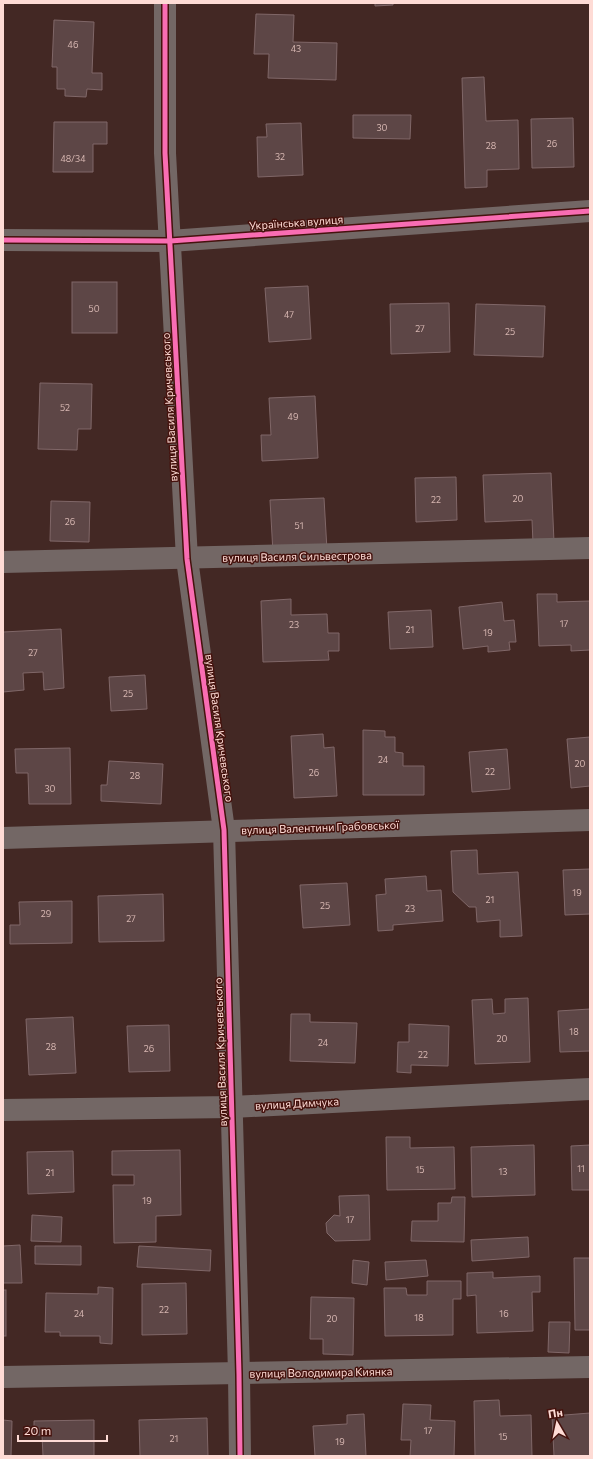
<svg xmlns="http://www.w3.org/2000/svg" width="593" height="1459" font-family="Commissioner,sans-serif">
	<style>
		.building { fill: #5d4646; stroke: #806768 }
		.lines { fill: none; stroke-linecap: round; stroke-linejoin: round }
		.minor { stroke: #736765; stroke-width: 22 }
		.cycleway-casing { stroke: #45120d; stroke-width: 8 }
		.cycleway { stroke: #f96db3; stroke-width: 5 }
		.labels { text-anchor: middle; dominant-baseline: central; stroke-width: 3; stroke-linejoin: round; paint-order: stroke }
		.number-label { font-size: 9px; fill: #d6b6b1 }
		.street-label { font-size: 11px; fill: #fedbd5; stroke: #45120d }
	</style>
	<rect width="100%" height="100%" fill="#432824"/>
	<g class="building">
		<path d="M375 3H393V5L375 6Z"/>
		<path d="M256 14 294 15 293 42 337 43 336 80 268 78 269 54H254Z"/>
		<path d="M54 20 94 22 92 73H102V90L87 89 86 97 65 96V89H57V67H52Z"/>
		<path d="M484 77 486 121 518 120 519 169 487 170V187L465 188 462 78Z"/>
		<path d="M353 115H411L410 139 353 138Z"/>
		<path d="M573 118 574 167 532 168 531 119Z"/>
		<path d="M54 122H107V144H93V172H53Z"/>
		<path d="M301 123 303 175 258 177 257 137H267L266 124Z"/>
		<rect x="72" y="282" width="45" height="51"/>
		<path d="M308 286 311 339 269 342 265 288Z"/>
		<path d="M449 303 450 352 391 354 390 304Z"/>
		<path d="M476 304 545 306 543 357 474 355Z"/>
		<path d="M40 383 92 384 91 429H78L77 450 38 449Z"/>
		<path d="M315 396 318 458 262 461 261 435H271L269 398Z"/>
		<path d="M551 473 554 542 533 543 532 520 485 522 483 475Z"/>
		<path d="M456 477 457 520 416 522 415 478Z"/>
		<path d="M324 498 327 550 273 553 270 500Z"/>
		<path d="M51 501 90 502 89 542 50 541Z"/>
		<path d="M537 594H557V602L590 601V650L571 651V645L539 646Z"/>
		<path d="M291 599V615L327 614 328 633H339V651H328L329 660 263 662 261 601Z"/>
		<path d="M502 602 504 621 514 620 516 642H509L510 650 488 652V646L463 649 459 607Z"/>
		<path d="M431 610 433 647 390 649 388 612Z"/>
		<path d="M61 629 64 688 44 690 43 672 23 673 24 690 3 692V632Z"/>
		<path d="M145 675 147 709 111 711 109 677Z"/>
		<path d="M363 730 385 731V737H395V752L403 753V766H424V795H363Z"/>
		<path d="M323 734 324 748 334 747 337 796 294 798 291 736Z"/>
		<path d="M590 737V786L571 788 567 739Z"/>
		<path d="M70 748 71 804H29L28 773H16L15 749Z"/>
		<path d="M507 749 510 789 472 792 469 752Z"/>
		<path d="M109 761 163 764 161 804 101 801V785H107Z"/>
		<path d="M477 850 478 874 518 872 522 936 500 937V920L477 922 476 907H469L453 892 451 851Z"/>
		<path d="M590 869V914L565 915 563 870Z"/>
		<path d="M426 876 427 891 441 890 443 921 393 925V930L378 931 376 895 386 894 385 879Z"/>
		<path d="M347 883 350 925 303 928 300 885Z"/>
		<path d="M163 894 164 941 99 942 98 896Z"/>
		<path d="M72 901V943L10 944V925H20L19 902Z"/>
		<path d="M528 998 530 1062 475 1064 472 1000 492 999 493 1014 505 1013V999Z"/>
		<path d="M590 1009V1051L560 1052 558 1011Z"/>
		<path d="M291 1014H310V1022L357 1023 355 1063 290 1061Z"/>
		<path d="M73 1017 76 1073 29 1075 26 1019Z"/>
		<path d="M409 1024 449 1026 448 1066 411 1065V1073L397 1072 398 1042H409Z"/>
		<path d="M169 1025 170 1071 129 1072 127 1026Z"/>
		<path d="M386 1137H410V1148L454 1147 455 1189 387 1190Z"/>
		<path d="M534 1145 535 1195 472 1197 471 1147Z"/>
		<path d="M590 1145V1190H572L571 1146Z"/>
		<path d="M180 1150 181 1215 156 1216V1242L114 1243 113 1185H134V1175H112V1151Z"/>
		<path d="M73 1151 74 1192 28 1194 27 1152Z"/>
		<path d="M369 1195 370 1240 335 1241 327 1233 326 1223 334 1215 340 1216 339 1196Z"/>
		<path d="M452 1197H465L464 1242 411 1241 412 1221H438V1203H451Z"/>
		<path d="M32 1215 62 1217 61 1242 31 1241Z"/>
		<path d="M528 1237 529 1257 472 1261 471 1240Z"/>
		<path d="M20 1245 22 1283H3V1246Z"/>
		<path d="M35 1246H81V1265L35 1264Z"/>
		<path d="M139 1246 211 1250 210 1271 137 1267Z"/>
		<path d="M574 1258H590V1330H575Z"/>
		<path d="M353 1260 369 1262 367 1285 352 1283Z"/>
		<path d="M426 1260 428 1276 386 1280 385 1262Z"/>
		<path d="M493 1272V1278L540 1276V1292H532L533 1331 477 1333 476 1295 467 1296V1273Z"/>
		<path d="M427 1281H461V1299H453V1335L385 1336 384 1288H406L407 1295H427Z"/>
		<path d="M186 1283 187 1334 142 1335V1284Z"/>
		<path d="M98 1287 113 1288 112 1344 100 1343V1336H60V1332H45L46 1293 98 1294Z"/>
		<rect x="3" y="1290" width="3" height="46"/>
		<path d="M311 1297 354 1298 353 1355 323 1354V1339H310Z"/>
		<path d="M549 1322H570L569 1353 548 1352Z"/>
		<path d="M499 1400 500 1416 531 1415 532 1456H475L474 1401Z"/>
		<path d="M403 1404 431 1405 430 1420 455 1421 454 1456H410L411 1440H401Z"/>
		<path d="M590 1413V1456H554L552 1416Z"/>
		<path d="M364 1414 366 1456H315L313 1426 347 1424V1415Z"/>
		<path d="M207 1418 208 1456H140L139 1420Z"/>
		<path d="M3 1420 12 1421 11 1456H3Z"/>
		<path d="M94 1420V1456H43L42 1435H34V1421Z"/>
	</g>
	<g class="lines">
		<g class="minor">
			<path d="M165 3V153L187 559 224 830 239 1374 240 1456"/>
			<path d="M3 240 170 241 590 211"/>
			<path d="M3 562 590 548"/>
			<path d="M3 838 590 820"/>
			<path d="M3 1110 232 1107 590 1089"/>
			<path d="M3 1377 590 1367"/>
		</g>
		<g class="cycleway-casing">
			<g id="cycleway">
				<path d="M165 3V153L187 559 224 830 239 1374 240 1456"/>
				<path d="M3 240 170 241 590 211"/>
			</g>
		</g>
		<use href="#cycleway" class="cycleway"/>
	</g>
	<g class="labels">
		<g class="number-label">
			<text x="73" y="44">46</text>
			<text x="296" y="48">43</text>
			<text x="382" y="127">30</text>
			<text x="552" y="143">26</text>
			<text x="491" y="145">28</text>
			<text x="280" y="156">32</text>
			<text x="73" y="158">48/34</text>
			<text x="94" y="308">50</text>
			<text x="289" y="314">47</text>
			<text x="420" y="328">27</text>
			<text x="510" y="331">25</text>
			<text x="65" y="407">52</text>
			<text x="293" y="416">49</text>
			<text x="518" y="498">20</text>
			<text x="436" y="499">22</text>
			<text x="70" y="521">26</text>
			<text x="299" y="525">51</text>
			<text x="564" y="623">17</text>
			<text x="294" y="624">23</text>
			<text x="410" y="629">21</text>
			<text x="488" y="632">19</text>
			<text x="33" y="652">27</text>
			<text x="128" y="693">25</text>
			<text x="383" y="759">24</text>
			<text x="580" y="763">20</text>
			<text x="490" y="771">22</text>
			<text x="314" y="772">26</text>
			<text x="135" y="775">28</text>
			<text x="50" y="788">30</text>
			<text x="577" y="892">19</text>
			<text x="490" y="899">21</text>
			<text x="325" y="905">25</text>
			<text x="410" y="908">23</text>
			<text x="46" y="913">29</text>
			<text x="131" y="918">27</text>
			<text x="574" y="1031">18</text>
			<text x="502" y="1038">20</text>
			<text x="323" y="1042">24</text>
			<text x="51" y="1046">28</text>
			<text x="149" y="1048">26</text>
			<text x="423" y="1054">22</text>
			<text x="581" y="1168">11</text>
			<text x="420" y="1169">15</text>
			<text x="503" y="1171">13</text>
			<text x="50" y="1172">21</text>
			<text x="147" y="1200">19</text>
			<text x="350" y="1219">17</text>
			<text x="164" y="1309">22</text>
			<text x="79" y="1313">24</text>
			<text x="504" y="1313">16</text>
			<text x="419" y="1317">18</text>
			<text x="332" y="1318">20</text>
			<text x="428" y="1430">17</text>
			<text x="503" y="1436">15</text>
			<text x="174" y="1438">21</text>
			<text x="340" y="1441">19</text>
		</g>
		<g class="street-label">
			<text transform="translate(296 222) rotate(-4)">Українська вулиця</text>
			<text transform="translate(169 407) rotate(-93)">вулиця Василя Кричевського</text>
			<text transform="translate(297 556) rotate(-1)">вулиця Василя Сильвестрова</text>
			<text transform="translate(220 728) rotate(82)">вулиця Василя Кричевського</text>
			<text transform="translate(320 827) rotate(-2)">вулиця Валентини Грабовської</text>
			<text transform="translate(220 1052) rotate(-92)">вулиця Василя Кричевського</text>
			<text transform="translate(297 1103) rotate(-3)">вулиця Димчука</text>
			<text transform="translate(321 1372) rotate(-1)">вулиця Володимира Киянка</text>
		</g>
	</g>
	<rect width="593" height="1459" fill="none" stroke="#fedbd5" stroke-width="8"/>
	<g transform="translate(557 1423) rotate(351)" stroke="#45120d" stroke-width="3" paint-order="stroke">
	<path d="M0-3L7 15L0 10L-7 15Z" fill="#fedbd5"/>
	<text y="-6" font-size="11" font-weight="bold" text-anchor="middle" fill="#fedbd5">Пн</text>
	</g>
	<path d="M18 1435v6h89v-6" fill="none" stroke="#fedbd5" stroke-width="2"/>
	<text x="24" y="1435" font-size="12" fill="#fedbd5" stroke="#45120d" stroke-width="3" paint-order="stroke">20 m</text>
</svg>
